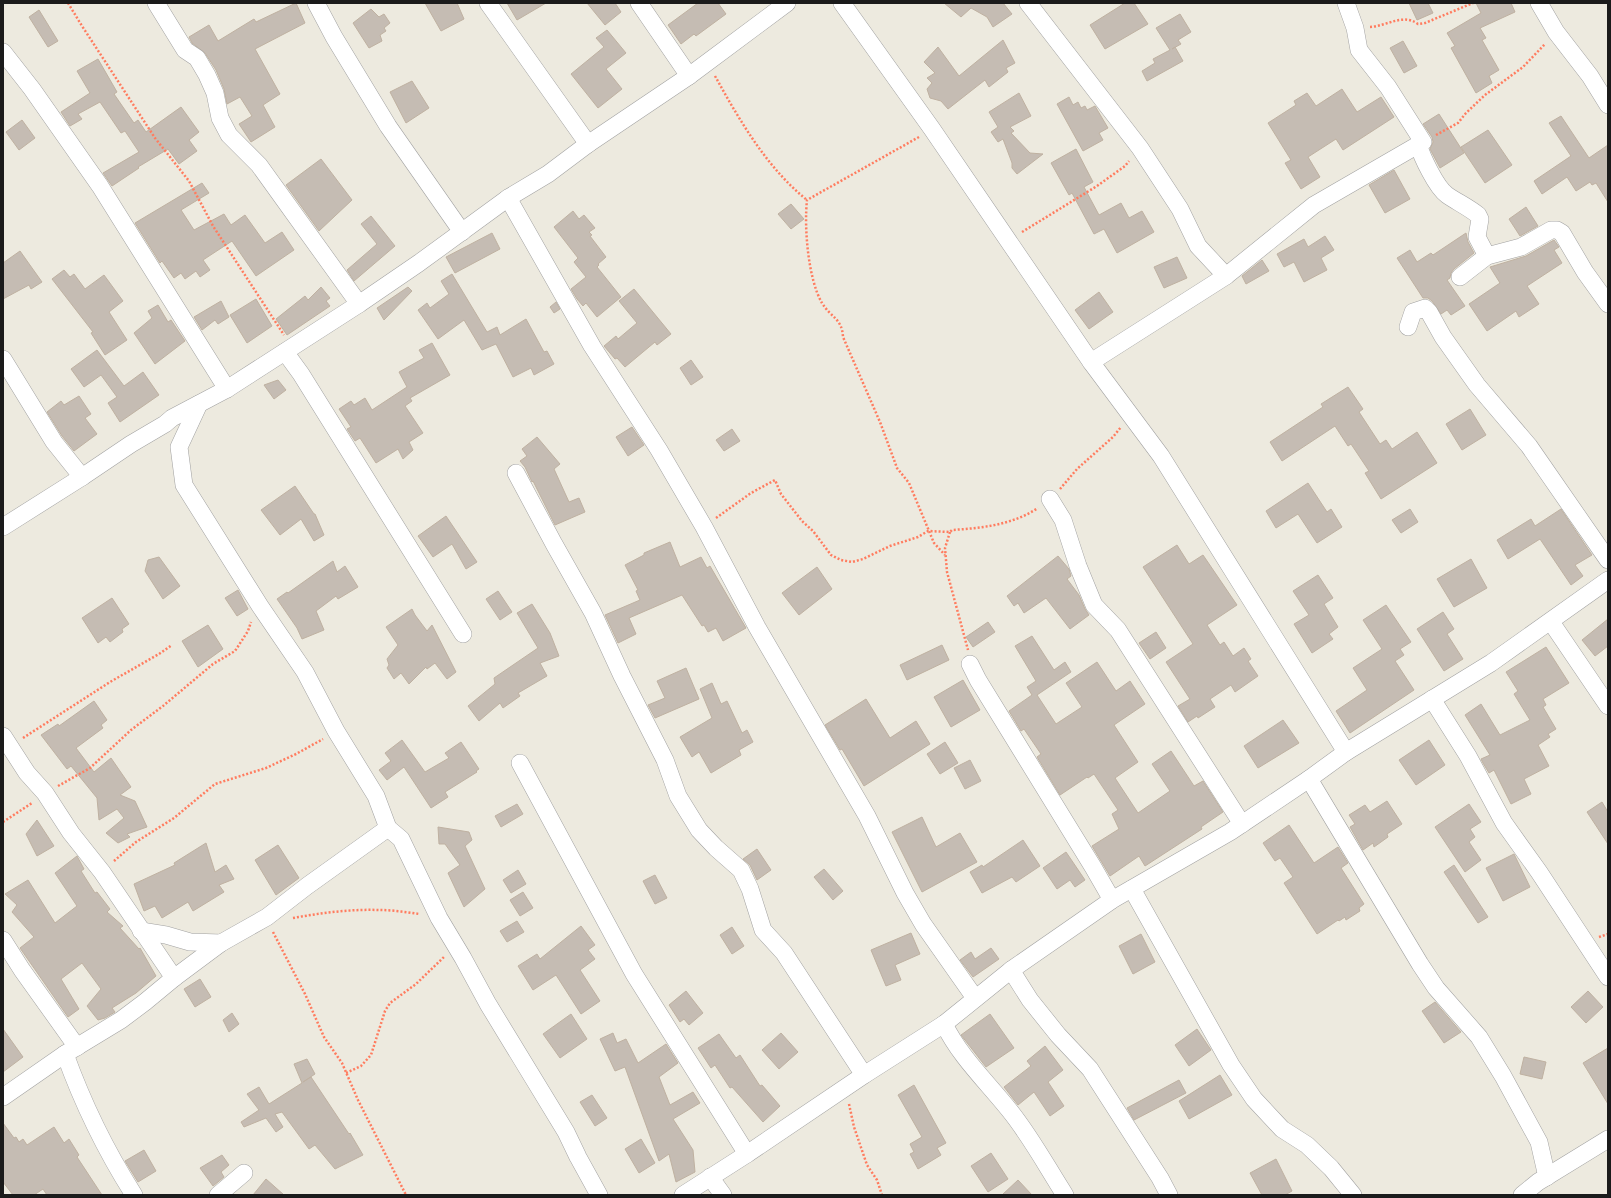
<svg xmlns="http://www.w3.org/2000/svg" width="1611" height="1198" font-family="'Golos Text',sans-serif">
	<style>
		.building { fill: #c5bcb3; stroke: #bfb1a1 }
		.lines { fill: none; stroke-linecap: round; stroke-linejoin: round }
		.minor-casing { stroke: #a2a2a2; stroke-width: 18 }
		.path { stroke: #ff7c5f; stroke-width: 2.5; stroke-dasharray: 2 2; stroke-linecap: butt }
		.minor { stroke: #fff; stroke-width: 17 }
	</style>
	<rect width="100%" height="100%" fill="#edeadf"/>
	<g class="building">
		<path d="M296 3 305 23 255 49 280 94 263 105 275 127 251 142 239 124 252 116 240 97 227 104 224 89 216 70 205 53 192 43 189 37 209 25 218 41 254 19 256 22Z"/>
		<path d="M425 3H457L464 19 441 31Z"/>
		<path d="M507 3H546L517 20Z"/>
		<path d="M587 3H615L621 12 605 25Z"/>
		<path d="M698 3H718L726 14 696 36 694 34 681 44 668 25Z"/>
		<path d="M944 3H1003L1012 14 993 27 987 17 971 8 961 17Z"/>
		<path d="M1125 3H1134L1148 24 1105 49 1090 25Z"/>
		<path d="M1409 3H1428L1433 13 1417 20Z"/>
		<path d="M1476 3H1511L1515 12 1480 28 1486 38 1482 40 1499 70 1489 76 1492 83 1476 93 1451 48 1455 46 1447 33 1481 13Z"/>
		<path d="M371 9 379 17 384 14 390 23 384 28 386 31 380 35 382 41 369 48 353 23Z"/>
		<path d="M39 10 58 41 48 47 29 17Z"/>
		<path d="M1180 14 1191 32 1178 40 1181 44 1172 49 1175 47 1183 61 1147 81 1142 71 1155 63 1153 59 1170 50 1156 28Z"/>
		<path d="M607 30 626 53 606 69 622 89 598 108 571 74 604 47 596 38Z"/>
		<path d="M1003 40 1015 63 1006 68 1008 72 989 87 985 80 948 109 941 101 930 98 927 89 932 83 927 78 935 73 924 62 938 47 959 76Z"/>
		<path d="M1403 41 1417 66 1404 73 1390 48Z"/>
		<path d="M98 59 117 92 114 94 134 123 138 120 146 132 181 107 199 132 189 140 197 151 179 164 168 149 138 167 139 168 112 186 103 173 139 152 125 131 121 133 100 102 78 114 82 119 70 126 61 112 90 93 77 71Z"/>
		<path d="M412 81 429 108 406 123 390 92Z"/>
		<path d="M1342 89 1357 112 1381 97 1394 117 1343 150 1336 139 1308 157 1320 177 1301 189 1285 163 1291 160 1268 123 1296 105 1294 101 1307 93 1316 106Z"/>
		<path d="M1019 93 1031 116 1010 127 1014 131 1011 133 1030 153 1043 154 1017 174 1012 168V163L1003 139 998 142 991 132 998 127 989 112Z"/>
		<path d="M1069 97 1073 105 1078 102 1081 108 1085 106 1087 110 1095 106 1108 128 1099 133 1103 140 1083 151 1057 104Z"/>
		<path d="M1439 114 1464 153 1440 168 1430 149 1433 142 1432 137 1423 124Z"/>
		<path d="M1561 116 1589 158 1608 145V202L1596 183 1592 185 1590 182 1576 191 1567 177 1542 194 1534 181 1571 156 1549 123Z"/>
		<path d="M22 120 35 138 19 150 6 132Z"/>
		<path d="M1488 130 1512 165 1485 183 1461 147Z"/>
		<path d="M1076 149 1093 182 1084 187 1099 215 1121 203 1129 218 1142 211 1154 232 1117 253 1104 229 1094 234 1072 193 1069 195 1051 163Z"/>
		<path d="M321 159 352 200 319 231 286 185Z"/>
		<path d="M1394 170 1410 199 1385 213 1369 185Z"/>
		<path d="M202 183 209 193 181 210 194 230 224 214 231 225 245 215 265 243 282 232 294 250 256 276 232 241 203 260 210 270 200 277 196 271 185 279 181 273 174 278 162 261 160 263 135 223Z"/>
		<path d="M791 204 804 219 791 229 778 214Z"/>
		<path d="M1526 207 1538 226 1520 236 1509 219Z"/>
		<path d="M573 211 579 219 584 215 595 228 589 232 592 235 590 236 606 257 598 264 599 265 597 267 621 297 597 317 586 303 583 306 577 299 571 289 586 277 574 262 578 258 554 227Z"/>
		<path d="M371 216 395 246 354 281 347 270 377 244 361 224Z"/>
		<path d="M492 233 500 249 455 273 446 257Z"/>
		<path d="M1466 233 1468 242 1474 253 1454 269 1451 273 1450 278 1447 280 1465 306 1451 315 1447 310 1441 314 1432 301 1428 298H1423L1397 258 1410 250 1417 262 1431 253 1433 255Z"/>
		<path d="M1325 236 1334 250 1321 258 1327 270 1304 282 1294 262 1284 267 1277 254 1304 239 1308 247Z"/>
		<path d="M1554 240 1559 247 1554 250 1562 263 1527 286 1539 304 1519 317 1516 311 1487 331 1469 304 1500 283 1490 267 1526 256Z"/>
		<path d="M20 251 42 282 31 289 29 285 3 299V263Z"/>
		<path d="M1177 257 1187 278 1164 288 1154 267Z"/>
		<path d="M1262 260 1269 271 1246 284 1242 276Z"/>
		<path d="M64 270 70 277 74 274 85 289 104 275 123 301 109 312 127 340 105 355 91 333 93 332 52 279Z"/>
		<path d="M452 274 487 332 497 327 500 335 526 319 544 352 547 351 554 364 534 375 531 368 513 377 496 344 482 350 464 320 438 339 418 310 427 303 430 308 449 294 441 281Z"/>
		<path d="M321 287 330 298 326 301 330 306 287 335 276 319 305 296 308 300Z"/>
		<path d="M408 287 412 291 384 320 377 308Z"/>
		<path d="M634 289 671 334 657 345 655 342 625 367 617 358 615 359 604 346 616 336 618 339 637 323 619 301Z"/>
		<path d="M1099 292 1113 312 1089 329 1075 310Z"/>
		<path d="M256 299 272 326 247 343 230 315Z"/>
		<path d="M221 301 229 317 218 324 215 320 202 330 194 317Z"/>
		<path d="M556 302 560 309 554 313 550 307Z"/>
		<path d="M158 305 168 322 171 320 185 341 155 364 134 333 152 318 148 311Z"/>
		<path d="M432 343 450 375 410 398 412 401 405 406 423 433 409 442 413 450 403 459 398 449 376 463 360 438 355 441 347 429 351 427 339 409 351 401 354 405 365 398 372 410 407 387 399 372 424 358 419 350Z"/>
		<path d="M97 350 124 386 143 372 159 395 120 422 108 403 117 397 101 375 84 387 71 369Z"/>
		<path d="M691 360 703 377 691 385 680 368Z"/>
		<path d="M278 380 286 390 274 399 264 385Z"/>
		<path d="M1348 387 1363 409 1359 412 1380 444 1386 440 1392 449 1417 432 1437 463 1381 499 1365 473 1369 471 1351 444 1348 446 1335 426 1282 461 1270 442 1323 407 1321 404Z"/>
		<path d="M79 396 91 414 85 418 97 434 74 451 62 436 47 412 61 401 64 405Z"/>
		<path d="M1470 409 1486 435 1462 450 1446 424Z"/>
		<path d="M632 427 644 445 628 456 616 437Z"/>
		<path d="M732 429 740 441 724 451 716 440Z"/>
		<path d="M537 437 560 464 554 469 569 502 579 498 585 512 555 525 533 481 532 482 525 467 520 461 527 456 522 449Z"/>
		<path d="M1308 483 1327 512 1331 509 1342 527 1317 543 1298 514 1276 528 1266 511Z"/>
		<path d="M295 486 314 514H315L324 535 314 541 301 519 280 535 261 510Z"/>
		<path d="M1410 509 1418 522 1401 533 1392 520Z"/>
		<path d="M1561 509 1592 555 1575 565 1583 576 1571 585 1540 539 1508 559 1497 540 1531 519 1535 526Z"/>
		<path d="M446 516 477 562 466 569 452 544 433 557 418 536Z"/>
		<path d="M670 542 680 567 701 557 707 568 710 566 746 628 723 641 716 628 708 632 704 625 702 626 682 595 629 618 636 634 618 643 605 615 640 600 636 591 638 590 625 565 644 555V553Z"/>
		<path d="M1177 545 1189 564 1203 555 1237 605 1207 625 1220 645 1224 642 1233 656 1244 648 1251 659 1248 661 1258 676 1235 692 1231 685 1210 699 1215 707 1198 718 1197 716 1188 722 1178 706 1190 699 1166 662 1193 644 1143 567Z"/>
		<path d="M1058 556 1069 569 1071 576 1067 579 1079 595 1085 609 1089 615 1070 629 1046 598 1024 613 1018 603 1014 606 1007 596Z"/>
		<path d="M159 557 180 586 163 599 145 571 148 560Z"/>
		<path d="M1471 559 1487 588 1454 607 1437 579Z"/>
		<path d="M333 561 337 572 345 566 358 587 338 599 336 596 316 611 324 630 302 639 297 628 277 599 287 592 288 593Z"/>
		<path d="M817 567 832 589 799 615 782 593Z"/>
		<path d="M1318 575 1333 598 1324 604 1338 627 1329 634 1333 639 1312 653 1294 624 1309 615 1293 591Z"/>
		<path d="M238 590 248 609 237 616 225 598Z"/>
		<path d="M498 591 512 612 500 620 486 599Z"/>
		<path d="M112 598 129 624 122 629 123 632 110 642 106 637 98 643 82 618Z"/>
		<path d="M532 604 550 633 559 656 540 663 547 676 518 693 520 696 503 708 500 703 479 721 468 706 495 684 494 678 538 648 517 613Z"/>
		<path d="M1386 605 1411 642 1400 649 1404 655 1395 661 1414 690 1350 733 1336 711 1367 690 1353 668 1382 649 1363 620Z"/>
		<path d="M412 609 415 615 427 631 432 625 456 672 447 679 435 663 427 669 426 667 409 684 401 673 394 679 387 668 389 665 387 659 398 645 386 627Z"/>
		<path d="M1443 612 1454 629 1447 634 1463 659 1444 671 1417 629Z"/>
		<path d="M1608 619V646L1595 656 1582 640Z"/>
		<path d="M988 622 995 632 973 647 966 637Z"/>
		<path d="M208 625 223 649 198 667 182 641Z"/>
		<path d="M1156 632 1166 648 1150 659 1139 643Z"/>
		<path d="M1032 636 1054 670 1065 662 1071 672 1037 695 1056 724 1082 707 1066 683 1097 662 1116 691 1130 681 1145 704 1114 725 1138 762 1115 778 1138 813 1170 791 1152 764 1171 751 1194 786 1203 781 1223 812 1201 827 1202 829 1145 866 1139 856 1110 876 1092 846 1119 829 1112 814 1118 810 1094 774 1088 778 1087 777 1060 795 1037 757 1041 754 1024 729 1021 731 1009 711 1032 695 1027 687 1036 681 1015 646Z"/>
		<path d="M942 645 949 660 907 680 900 665Z"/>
		<path d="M1546 647 1569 683 1543 699 1546 705 1543 707 1556 729 1548 734 1550 737 1538 745 1549 766 1524 779 1531 794 1511 804 1494 770 1489 773 1483 763 1481 759 1490 755 1465 715 1481 704 1500 735 1530 720 1514 694 1518 691 1506 672Z"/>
		<path d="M686 668 699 699 655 718 648 705 665 698 657 681Z"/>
		<path d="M963 680 980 710 951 727 934 697Z"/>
		<path d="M712 683 721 704 727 701 742 733 747 730 753 742 739 750 741 755 711 773 699 752 692 757 680 737 712 718 700 689Z"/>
		<path d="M866 699 890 738 916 721 930 744 864 786 842 749 840 750 825 725Z"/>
		<path d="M94 701 107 720 101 725 103 728 76 748 94 772 111 758 131 787 120 795 135 801 147 827 127 834 130 837 118 843 106 833 124 818 117 809 99 820 97 798 71 766 67 769 41 735 58 724 59 726Z"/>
		<path d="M1283 720 1299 743 1258 768 1244 746Z"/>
		<path d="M402 740 425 772 449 758 445 753 461 742 479 769 476 771 477 772 445 792 448 797 431 808 404 767 387 780 379 770 391 761 385 753Z"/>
		<path d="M1429 740 1445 765 1416 785 1399 760Z"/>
		<path d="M945 742 958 763 940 774 927 754Z"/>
		<path d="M970 760 981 781 965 789 954 768Z"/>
		<path d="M1387 801 1402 824 1387 834 1388 837 1374 847 1373 843 1363 850 1350 827 1355 824 1349 815 1365 805 1370 812Z"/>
		<path d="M1602 802 1608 812V844L1587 812Z"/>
		<path d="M517 804 523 814 501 827 495 816Z"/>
		<path d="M1469 804 1481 822 1470 829 1475 837 1469 842 1481 860 1465 872 1435 827Z"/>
		<path d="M922 817 936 847 960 833 977 862 922 892 892 832Z"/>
		<path d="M37 820 54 846 37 856 26 834Z"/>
		<path d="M1289 825 1314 863 1338 847 1348 863 1341 868 1364 904 1359 908 1360 911 1346 920 1345 917 1339 921 1338 920 1317 934 1284 883 1293 877 1280 858 1275 861 1263 843Z"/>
		<path d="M438 827 469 832 472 840 465 846 485 889 464 907 448 873 460 865 445 844H439Z"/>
		<path d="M1023 840 1040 866 1016 882 1012 877 982 893 970 872 982 865 983 867Z"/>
		<path d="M206 843 215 872 226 865 234 879 219 885 224 892 193 911 188 902 162 918 155 906 144 911 134 884 175 865 174 863Z"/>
		<path d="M278 845 299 878 276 895 255 860Z"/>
		<path d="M757 849 771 870 757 880 750 865 743 859Z"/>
		<path d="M1066 852 1085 880 1075 887 1070 880 1057 889 1043 868Z"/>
		<path d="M1514 854 1530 887 1503 901 1486 868Z"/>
		<path d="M77 856 84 869 81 871 95 893 97 892 110 909 107 912 123 926 120 928 139 949 140 948 156 976 136 993 112 1008 115 1012 105 1018 98 1020 87 1006 101 989 82 963 61 979 79 1009 68 1017 20 948 34 937 12 912 17 905 5 894 28 880 55 923 77 906 55 873Z"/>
		<path d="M1454 865 1488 917 1478 923 1444 872Z"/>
		<path d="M824 869 843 891 833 900 814 877Z"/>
		<path d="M518 870 526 884 511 893 503 880Z"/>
		<path d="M655 875 667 898 655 904 643 881Z"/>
		<path d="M523 892 533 908 520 916 510 900Z"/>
		<path d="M517 921 524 932 507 942 500 931Z"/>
		<path d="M581 926 595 945 588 950 595 959 580 970 600 1001 581 1014 556 975 533 990 518 966 537 954 540 959Z"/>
		<path d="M732 927 744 946 732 954 720 935Z"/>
		<path d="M911 933 920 954 895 965 901 980 886 986 871 950Z"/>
		<path d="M1141 934 1155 962 1133 974 1119 946Z"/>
		<path d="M991 948 999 959 973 977 960 960 971 952 975 959Z"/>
		<path d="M200 979 211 997 195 1007 184 989Z"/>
		<path d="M686 991 703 1013 689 1025 684 1019 680 1022 669 1005Z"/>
		<path d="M1588 991 1603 1007 1586 1023 1571 1007Z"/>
		<path d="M1435 1002 1461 1032 1444 1043 1422 1011Z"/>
		<path d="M232 1013 239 1024 229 1032 223 1020Z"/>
		<path d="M571 1014 587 1039 560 1058 543 1034Z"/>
		<path d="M990 1014 1014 1048 986 1067 961 1035Z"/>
		<path d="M3 1029 23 1057 3 1072Z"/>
		<path d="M1197 1029 1211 1050 1189 1066 1175 1045Z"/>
		<path d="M613 1033 617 1043 626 1039 638 1063 666 1044 678 1063 659 1077 670 1105 693 1092 700 1103 673 1119 693 1150 695 1172 676 1182 669 1154 659 1161 625 1067 615 1071 600 1039Z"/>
		<path d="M781 1033 798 1052 779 1069 762 1050Z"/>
		<path d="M719 1034 736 1058 740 1055 760 1086 762 1085 780 1106 763 1122 732 1087 730 1088 715 1065 711 1068 698 1048Z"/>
		<path d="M1045 1046 1063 1070 1048 1082 1064 1106 1050 1116 1034 1092 1018 1105 1004 1087 1031 1066 1027 1061Z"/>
		<path d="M1608 1048V1104L1583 1063Z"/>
		<path d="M1524 1057 1546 1062 1542 1079 1520 1074Z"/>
		<path d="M307 1059 315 1074 303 1082 311 1077 349 1134 350 1133 363 1155 335 1169 315 1145 309 1149 282 1112 275 1114 283 1127 276 1132 266 1118 244 1127 241 1122 259 1110 247 1094 259 1087 269 1104 302 1083 294 1064Z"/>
		<path d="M1220 1075 1232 1095 1189 1119 1179 1101Z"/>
		<path d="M1179 1080 1186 1093 1134 1120 1127 1108Z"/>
		<path d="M914 1085 946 1143 937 1148 941 1155 918 1169 910 1154 914 1152 910 1144 922 1137 898 1095Z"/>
		<path d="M592 1095 607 1118 595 1126 580 1102Z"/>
		<path d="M3 1123 14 1138 16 1137 19 1142 23 1139 27 1145 54 1127 64 1143 69 1139 79 1155 77 1157 102 1195H47L43 1189 34 1195H13L3 1182Z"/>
		<path d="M641 1139 655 1163 639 1173 625 1149Z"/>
		<path d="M144 1150 156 1171 138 1182 125 1161Z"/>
		<path d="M991 1153 1008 1179 988 1192 971 1166Z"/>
		<path d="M222 1155 229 1165 221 1172 224 1177 213 1186 200 1168Z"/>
		<path d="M1276 1159 1292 1191 1285 1195H1262L1250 1173Z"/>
		<path d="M266 1179 284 1195H253Z"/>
		<path d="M1018 1180 1032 1195H1002Z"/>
	</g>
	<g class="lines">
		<g class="minor-casing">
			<g id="minor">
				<path d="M156 3 185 50 197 58 207 75 215 93 220 118 229 135 259 165 359 304"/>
				<path d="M316 3 334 37 388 126 462 232"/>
				<path d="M488 3 588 144"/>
				<path d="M639 3 689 76"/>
				<path d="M842 3 932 129 1091 362 1161 456 1346 752"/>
				<path d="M1028 3 1140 148 1180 209 1198 246 1226 276"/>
				<path d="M1539 3 1556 32 1590 76 1608 105"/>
				<path d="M3 52 32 89 100 186 227 389"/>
				<path d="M1418 144C1422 157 1436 187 1447 195 1457 202 1468 207 1478 215L1480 219 1477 237 1487 256"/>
				<path d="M508 198 592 346 659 450 704 527 757 627 867 816 905 893 923 924 975 998"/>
				<path d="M1460 277 1487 256 1521 247 1551 230H1557L1562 233 1585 272 1608 304"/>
				<path d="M1408 327 1413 312 1425 308 1429 312 1443 337 1477 385 1529 446 1608 560"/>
				<path d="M285 352 301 374 463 634"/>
				<path d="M3 359 54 442 82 477"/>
				<path d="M1091 362 1226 276 1314 205 1423 142 1388 87 1359 50 1355 28 1346 3"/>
				<path d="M199 404 179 447 184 485 260 606 305 672 336 731 376 796 388 828 401 839 439 918 463 958 488 1004 566 1132 578 1157 599 1195"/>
				<path d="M516 473 554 544 593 613 622 676 665 760 678 796 699 830 716 848 741 870 750 889 763 930 784 953 864 1075"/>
				<path d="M1050 499 1063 520 1078 566 1094 605 1118 630 1242 824"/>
				<path d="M3 527 82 477 131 444 165 424 172 418 227 389 359 304 419 263 508 198 548 174 588 144 689 76 787 3"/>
				<path d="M1551 622 1608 706"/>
				<path d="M970 664 978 680 1093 867 1112 900"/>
				<path d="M1432 699 1468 756 1504 823 1539 872 1608 977"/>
				<path d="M3 736 27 773 45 793 71 833 102 872 174 978"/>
				<path d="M520 763 634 974 747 1154"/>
				<path d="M1309 779 1420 964 1436 988 1479 1037 1503 1076 1539 1142 1547 1177"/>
				<path d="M1132 889 1231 1065 1254 1099 1282 1129 1307 1145 1331 1168 1353 1195"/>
				<path d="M141 931 166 935 190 942 221 943"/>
				<path d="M3 940 22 970 77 1047"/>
				<path d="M1011 970 1030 1000 1058 1035 1090 1069 1160 1178 1169 1195"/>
				<path d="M944 1024C960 1057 987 1082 1010 1111 1031 1137 1047 1167 1065 1195"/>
				<path d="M65 1054C83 1104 106 1151 134 1195"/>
				<path d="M3 1097 65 1054 121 1020 145 1002 174 978 221 943 267 917 307 886 388 828"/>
				<path d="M710 1177 723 1195"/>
				<path d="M218 1195 244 1173"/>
				<path d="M683 1195 747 1154 864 1075 944 1024 1011 970 1112 900 1230 832 1309 779 1346 752 1491 663 1608 580"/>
				<path d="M1522 1195 1538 1182 1608 1139"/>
			</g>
		</g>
		<g class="path">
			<path d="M68 3 82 26 155 138 189 181 213 226 284 335"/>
			<path d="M1370 27C1387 26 1403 13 1418 24L1425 23 1473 3"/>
			<path d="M715 76C740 121 767 168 807 200"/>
			<path d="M1436 135 1458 123 1466 113 1485 95 1523 67 1545 44"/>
			<path d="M919 137 807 200C804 227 808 279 822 303 831 318 842 318 843 337L880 422 897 468 909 483 934 543 945 555"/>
			<path d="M1022 232 1097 186 1125 166 1129 161"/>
			<path d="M1060 489 1077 469 1113 437 1121 427"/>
			<path d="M716 518 751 493 775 480 781 494 802 521 813 531 831 555 841 560 852 562 863 559 890 546 918 537 928 531 950 532 952 530C982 528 1012 525 1038 508"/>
			<path d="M950 532 945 548 947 572 968 650"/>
			<path d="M23 738 110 682 159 654 172 645"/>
			<path d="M58 786 90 768 131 730 163 706 213 664 235 651 248 631 251 622"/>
			<path d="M3 822 32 803"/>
			<path d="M114 861 136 842 174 818 215 784 266 768 296 754 323 739"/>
			<path d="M293 918C321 913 350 909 379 910 392 910 406 912 419 914"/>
			<path d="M273 932 305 994 324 1037 342 1063 358 1100 406 1195"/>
			<path d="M1599 937 1608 934"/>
			<path d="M346 1073 361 1066 371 1055 385 1011 390 1003 416 984 445 956"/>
			<path d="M849 1104 854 1127 867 1165 877 1180 882 1195"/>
		</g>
		<use href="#minor" class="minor"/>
	</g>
	<rect width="1611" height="1198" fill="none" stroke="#1b1b1b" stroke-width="8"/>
</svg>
